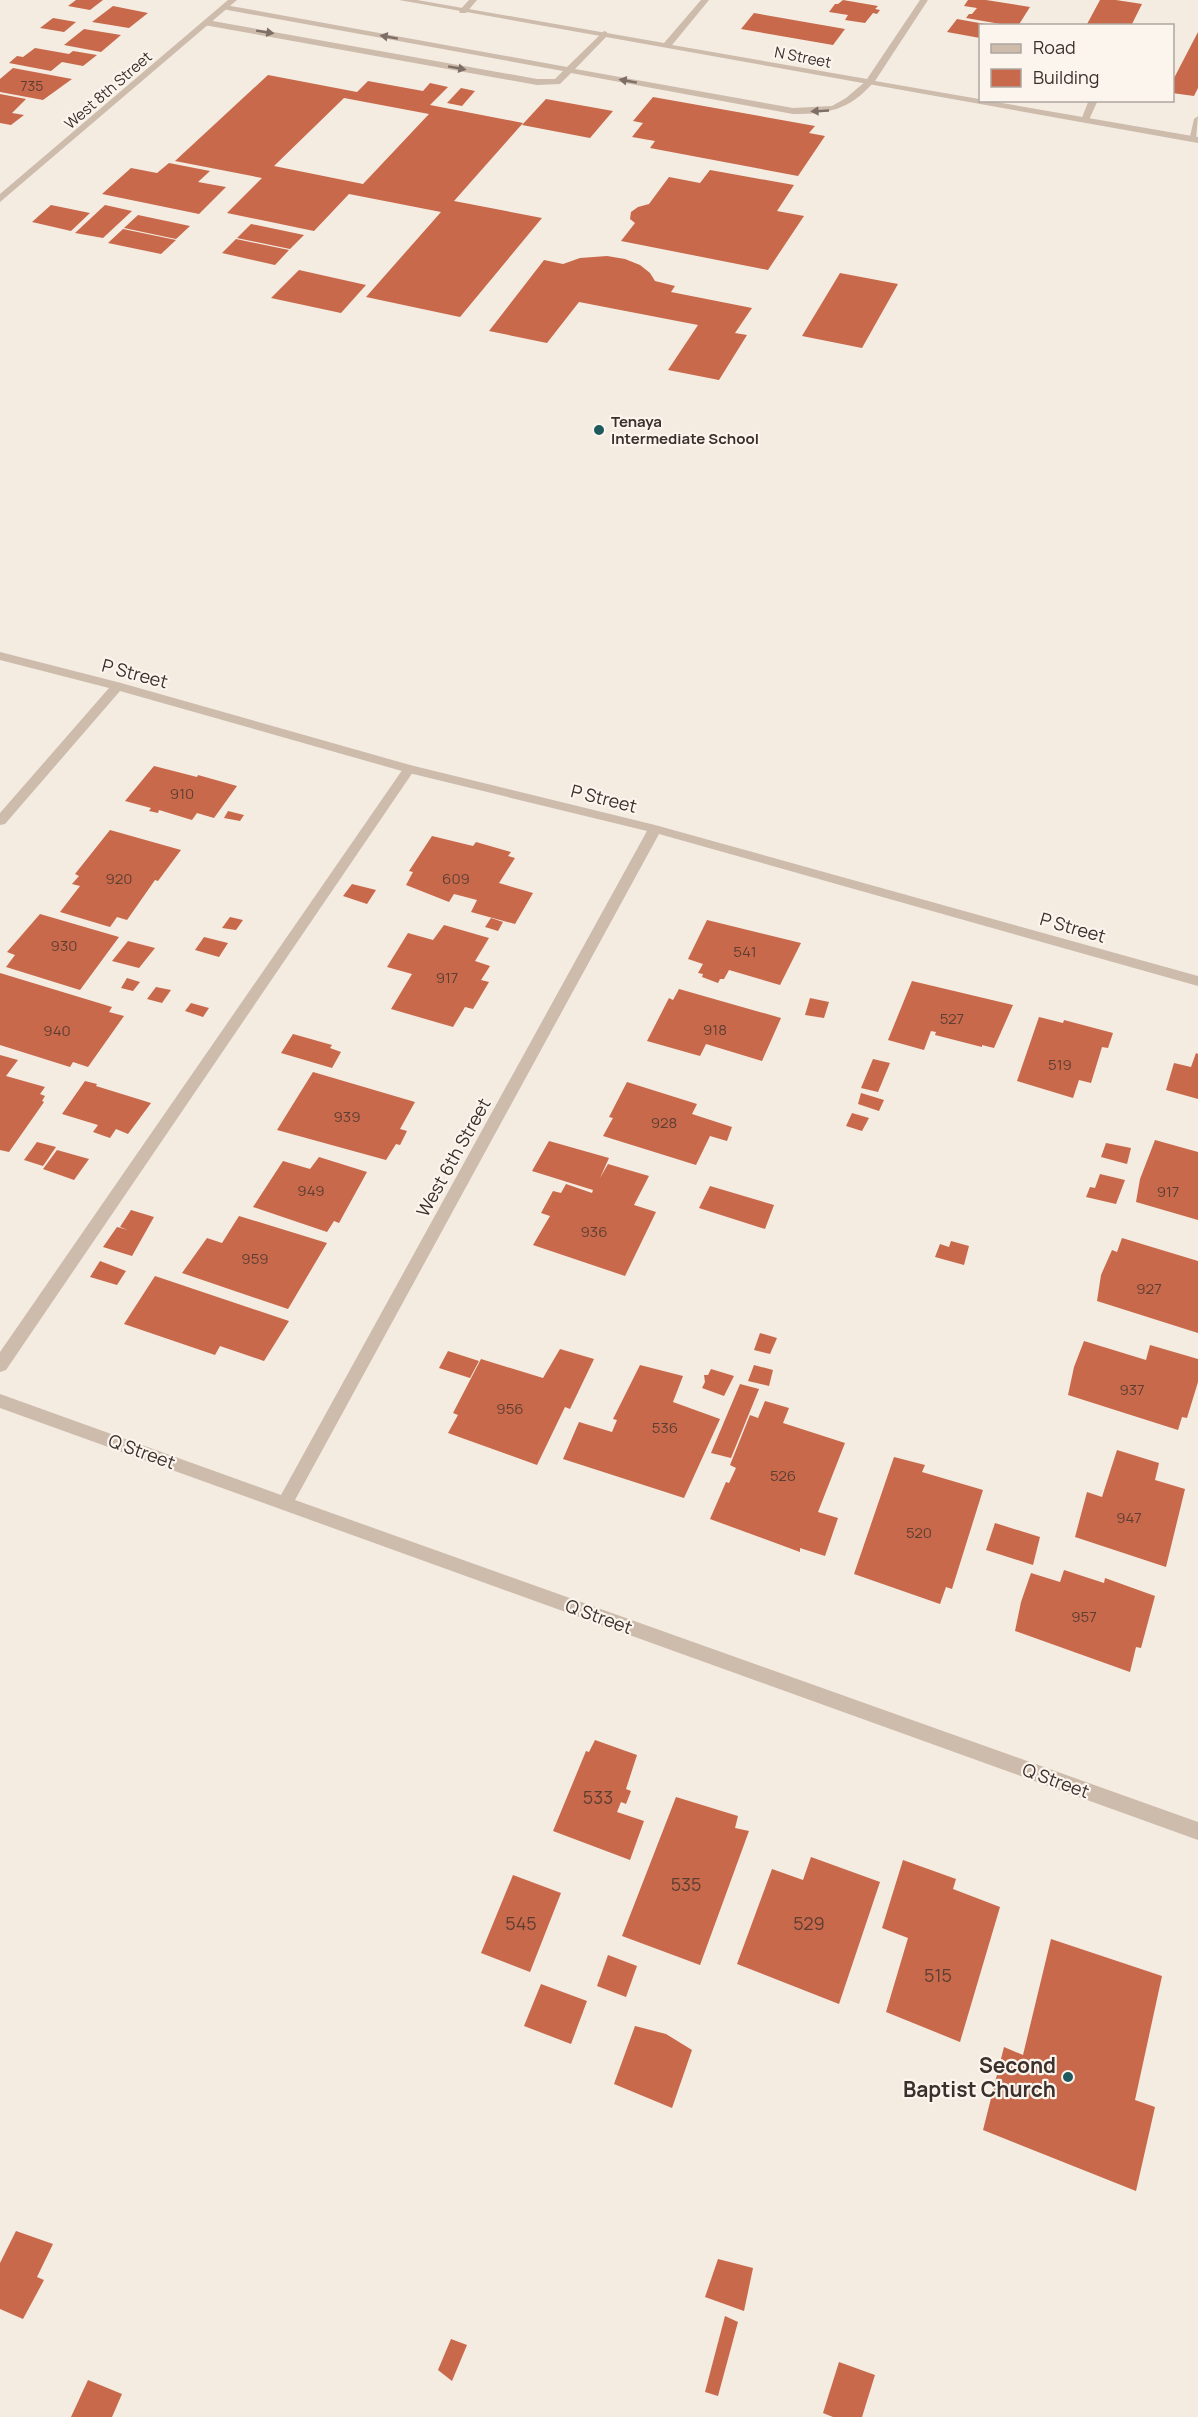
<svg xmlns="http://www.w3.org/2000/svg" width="1198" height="2417" font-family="Manrope,sans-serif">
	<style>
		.building { fill: #c8694b; fill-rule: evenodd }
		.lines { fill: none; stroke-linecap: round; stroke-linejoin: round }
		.lane { fill: #cdbbac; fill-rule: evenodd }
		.street { fill: #cdbbac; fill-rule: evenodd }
		.oneway { fill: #7d6f65 }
		.poi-dot { fill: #1f5a5e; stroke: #fbf5ee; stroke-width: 2 }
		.labels { text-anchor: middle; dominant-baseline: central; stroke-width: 4.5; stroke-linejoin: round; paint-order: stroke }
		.far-number-label { font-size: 14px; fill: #5e3e33 }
		.far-street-label { font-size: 15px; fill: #3b302b; stroke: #fbf5ee }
		.far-poi-label { font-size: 15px; font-weight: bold; fill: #3b302b; stroke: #fbf5ee; text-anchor: start }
		.number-label { font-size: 15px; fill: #5e3e33 }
		.street-label { font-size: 18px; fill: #3b302b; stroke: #fbf5ee }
		.near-number-label { font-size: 18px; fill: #5e3e33 }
		.near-poi-label { font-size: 21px; font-weight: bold; fill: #3b302b; stroke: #fbf5ee; text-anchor: end }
	</style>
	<rect width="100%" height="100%" fill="#f4ebe1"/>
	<g class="building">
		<path d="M76 0H103L90 10 68 6Z"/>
		<path d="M843 0 878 6 875 9 880 10 877 14 873 13 865 23 845 20 848 15 829 12 835 4H838Z"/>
		<path d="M968 0H986L1030 7 1018 26H1012L966 18 969 14H972L977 8 964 6Z"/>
		<path d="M1100 0H1116L1142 4 1131 26H1086Z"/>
		<path d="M113 6 148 13 129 28 92 22Z"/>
		<path d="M754 13 845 29 833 45 741 29Z"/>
		<path d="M53 18 76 22 64 32 40 28Z"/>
		<path d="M957 19 985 24 980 26V38L947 32Z"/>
		<path d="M84 29 121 35 101 52 64 45Z"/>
		<path d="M1198 32V88L1194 96 1172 93V82Z"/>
		<path d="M35 48 69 54 73 51 97 55 83 66 62 62 51 71 9 63 17 56 23 57Z"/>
		<path d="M13 68 72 79 43 100 0 92V79Z"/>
		<path d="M268 75 357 92 368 81 423 91 430 83 448 87 430 105 523 123 454 201 542 218 460 317 366 297 441 212 349 194 314 231 227 213 262 178 175 161ZM344 98 429 114 363 184 274 166Z"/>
		<path d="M461 88 475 91 462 106 447 103Z"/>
		<path d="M0 94 26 99 12 113 24 115 11 125 0 123Z"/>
		<path d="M653 97 815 126 809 133 825 136 798 176 650 148 655 141 632 137 643 123 633 121Z"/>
		<path d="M546 99 613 111 590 138 522 125Z"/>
		<path d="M169 163 210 171 198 182 226 187 199 214 102 194 131 168 157 173Z"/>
		<path d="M710 170 794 185 777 211 804 216 768 270 621 241 635 223 630 219 631 212 638 207 649 204 669 177 700 183Z"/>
		<path d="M51 205 90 213 71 231 32 222Z"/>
		<path d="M105 205 132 211 103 238 75 233Z"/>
		<path d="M138 215 190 226 176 239 124 228Z"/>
		<path d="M251 224 304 235 290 249 237 238Z"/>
		<path d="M123 229 176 240 161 254 108 243Z"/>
		<path d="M236 239 289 250 275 265 222 253Z"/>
		<path d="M607 256 625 259 640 265 650 273 655 281 675 286 671 292 752 308 735 333 747 335 719 380 668 370 698 325 579 302 547 343 489 331 544 260 563 264 580 258Z"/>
		<path d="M299 270 366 285 341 313 271 298Z"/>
		<path d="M840 273 898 284 862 348 802 336Z"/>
		<path d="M154 766 197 777 198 775 237 786 214 818 197 813 192 820 159 810 158 813 149 811 151 808 125 801Z"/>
		<path d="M228 811 244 815 240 821 224 818Z"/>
		<path d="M110 830 181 850 158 881 155 880 127 920 117 917 110 927 60 912 80 886 72 884 79 876 75 874Z"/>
		<path d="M432 836 473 846 476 842 511 852 508 856 515 858 499 883 533 893 515 924 471 912 477 900 454 894 449 902 406 885 413 872 409 871Z"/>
		<path d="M352 884 376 890 367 904 343 896Z"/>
		<path d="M40 914 119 937 80 990 6 967 15 955 7 952Z"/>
		<path d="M230 917 243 920 236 930 222 928Z"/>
		<path d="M491 918 503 922 498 931 485 927Z"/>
		<path d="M707 920 801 943 780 985 729 970 724 979H720L718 983 702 977 703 974 698 973 703 964 688 959Z"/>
		<path d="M444 925 489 938 475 961 490 966 481 980 489 982 473 1009 465 1007 453 1027 391 1009 412 974 387 967 408 933 433 940Z"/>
		<path d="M204 937 228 943 219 957 195 950Z"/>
		<path d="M128 941 155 948 139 968 112 961Z"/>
		<path d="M0 973 112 1007 109 1012 124 1016 88 1067 73 1062 70 1067 0 1045Z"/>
		<path d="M127 978 140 982 133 991 121 988Z"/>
		<path d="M912 981 1013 1005 994 1048 982 1045V1047L935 1035 936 1032 931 1031 924 1050 888 1040Z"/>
		<path d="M156 987 171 990 162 1003 147 999Z"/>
		<path d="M679 989 781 1018 762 1061 706 1044 700 1056 647 1041 669 998 673 1000Z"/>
		<path d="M810 998 829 1002 824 1018 805 1015Z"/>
		<path d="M191 1003 209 1008 203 1017 185 1011Z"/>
		<path d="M1039 1017 1063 1023 1064 1020 1113 1033 1108 1048 1102 1047 1091 1083 1079 1080 1073 1098 1017 1081Z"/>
		<path d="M293 1034 332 1045 330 1048 341 1052 332 1068 281 1053Z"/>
		<path d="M1196 1053 1198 1054V1099L1166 1090 1174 1063 1191 1067Z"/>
		<path d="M0 1055 18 1060 6 1076 45 1087 40 1094 45 1096 42 1101 44 1102 9 1152 0 1150Z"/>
		<path d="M873 1059 890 1063 878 1092 861 1088Z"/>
		<path d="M313 1072 415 1102 400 1129 407 1131 400 1145 396 1144 386 1160 277 1130Z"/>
		<path d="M85 1081 97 1084 96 1086 151 1103 128 1134 116 1129 110 1138 93 1132 98 1125 62 1114Z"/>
		<path d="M627 1082 697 1104 692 1114 732 1127 727 1141 710 1136 696 1165 603 1136 613 1118 609 1117Z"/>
		<path d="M861 1093 884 1100 879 1111 858 1104Z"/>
		<path d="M852 1113 869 1118 862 1131 846 1126Z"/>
		<path d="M1155 1140 1198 1152V1220L1136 1202 1140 1179Z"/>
		<path d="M549 1141 609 1158 600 1178 608 1164 649 1176 634 1205 656 1212 625 1276 533 1245 550 1216 541 1213 553 1191 561 1193 566 1184 592 1193 593 1190 532 1171Z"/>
		<path d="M37 1142 56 1147 43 1166 24 1160Z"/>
		<path d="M1106 1143 1131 1148 1127 1164 1101 1157Z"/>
		<path d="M57 1150 89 1159 74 1180 43 1169Z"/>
		<path d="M319 1157 367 1172 339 1223 334 1221 327 1232 253 1207 283 1161 310 1169Z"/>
		<path d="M1100 1174 1125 1180 1116 1204 1086 1197 1090 1187 1095 1188Z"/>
		<path d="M710 1186 774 1205 765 1229 699 1208Z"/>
		<path d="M131 1210 154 1217 132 1256 103 1247 117 1227 128 1230 120 1227Z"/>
		<path d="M239 1216 327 1243 288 1309 182 1273 207 1238 222 1243Z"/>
		<path d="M1122 1238 1198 1261V1333L1097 1301 1101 1275 1112 1250 1117 1252Z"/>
		<path d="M951 1241 969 1246 964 1265 935 1257 940 1244 949 1247Z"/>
		<path d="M100 1261 126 1271 117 1285 90 1277Z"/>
		<path d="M155 1276 289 1321 264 1361 220 1346 215 1355 124 1324Z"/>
		<path d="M760 1333 777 1338 770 1354 754 1350Z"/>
		<path d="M1084 1341 1146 1360 1150 1345 1198 1359V1382L1187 1418 1182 1417 1178 1430 1068 1395 1074 1367Z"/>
		<path d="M560 1349 594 1359 570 1409 565 1407 537 1465 448 1433 458 1415 453 1413 481 1359 543 1378Z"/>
		<path d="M448 1351 479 1361 470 1378 439 1368Z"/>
		<path d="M640 1365 683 1376 673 1402 720 1419 684 1498 563 1459 579 1422 612 1432 617 1420 613 1419Z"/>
		<path d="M754 1365 773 1370 769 1386 748 1381Z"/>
		<path d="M711 1369 734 1376 724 1396 702 1388 705 1382 704 1375H708Z"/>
		<path d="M740 1384 759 1389 731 1458 711 1453Z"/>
		<path d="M765 1401 789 1408 783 1423 845 1443 818 1512 838 1518 825 1556 800 1548V1552L710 1519 726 1482 729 1483 736 1468 730 1465 750 1415 758 1418Z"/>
		<path d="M1117 1450 1159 1463 1155 1480 1185 1489 1166 1567 1075 1537 1087 1492 1102 1497Z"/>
		<path d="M894 1457 925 1465 922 1472 983 1490 952 1589 946 1587 940 1604 854 1574Z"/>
		<path d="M995 1523 1040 1537 1033 1565 986 1550Z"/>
		<path d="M1064 1570 1104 1583 1105 1578 1155 1596 1141 1648 1136 1647 1130 1672 1015 1631 1021 1602 1031 1573 1060 1582Z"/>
		<path d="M595 1740 637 1755 626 1789 631 1791 626 1804 621 1802 617 1812 644 1821 630 1860 553 1831 586 1751 589 1752Z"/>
		<path d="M676 1797 738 1816 735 1828 749 1831 700 1965 622 1936Z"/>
		<path d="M811 1857 880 1882 839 2004 737 1964 772 1869 803 1880Z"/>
		<path d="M903 1860 956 1879 953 1889 1000 1907 960 2042 886 2012 908 1938 882 1928Z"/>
		<path d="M513 1875 561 1893 530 1972 481 1953Z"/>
		<path d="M1051 1939 1162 1976 1135 2100 1155 2107 1136 2191 983 2130 1004 2047 1023 2055Z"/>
		<path d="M608 1955 637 1966 626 1997 597 1986Z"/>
		<path d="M541 1984 587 2001 571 2044 524 2026Z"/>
		<path d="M635 2026 666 2034 692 2050 672 2108 614 2084Z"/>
		<path d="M16 2231 53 2244 37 2277 44 2280 23 2319 0 2309V2263Z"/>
		<path d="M718 2259 753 2268 744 2311 705 2297Z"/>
		<path d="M725 2316 738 2322 718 2396 705 2392Z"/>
		<path d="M451 2339 467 2345 452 2381 438 2370Z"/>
		<path d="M839 2362 875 2375 862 2417H833L823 2413Z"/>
		<path d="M88 2380 122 2394 112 2417H71Z"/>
	</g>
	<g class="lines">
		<g class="lane">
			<path d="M469 0H477L466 13H460L459 11Z"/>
			<path d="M225 5 567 67 604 31 607 32V36L575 69 793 108 832 106 846 98 866 81 873 83C849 110 828 114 793 114L571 73 560 84 537 85 204 25V21L207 20 537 79H555L563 71 222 9 221 7Z"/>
			<path d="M1089 100H1098L1088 122H1082L1081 120Z"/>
			<path d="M1198 116 1196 139 1189 141 1194 119Z"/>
			<path d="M409 765 415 769 413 772 6 1370 0 1372V1352L405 766Z"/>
		</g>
		<g class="street">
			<path d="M228 0H237L0 202V194Z"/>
			<path d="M399 0H417L664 43 701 0H709L672 45 867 79 920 0H928L875 81 1198 137V143Z"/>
			<path d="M0 652 121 683 410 765 655 825 1198 976V986L659 834 295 1500 1198 1822V1840L0 1408V1394L281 1495 647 831 409 773 120 691 5 824 0 825V813L109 688 0 660Z"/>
		</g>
	</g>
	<defs><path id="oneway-solid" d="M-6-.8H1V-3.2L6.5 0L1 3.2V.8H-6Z" transform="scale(1.5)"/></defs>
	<g class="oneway">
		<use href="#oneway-solid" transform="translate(265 32) rotate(9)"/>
		<use href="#oneway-solid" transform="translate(389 37) rotate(-170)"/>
		<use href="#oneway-solid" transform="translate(457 68) rotate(10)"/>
		<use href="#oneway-solid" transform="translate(628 81) rotate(-170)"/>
		<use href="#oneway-solid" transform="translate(820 111) rotate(177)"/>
	</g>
	<g class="poi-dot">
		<circle cx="599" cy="430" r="6"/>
		<circle cx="1068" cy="2077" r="6"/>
	</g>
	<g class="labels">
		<g class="far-number-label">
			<text x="32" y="85">735</text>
		</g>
		<g class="far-street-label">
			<text transform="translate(803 57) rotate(11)">N Street</text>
			<text transform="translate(108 90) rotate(-41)">West 8th Street</text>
		</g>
		<g class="far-poi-label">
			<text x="611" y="421">Tenaya<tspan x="611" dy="17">Intermediate School</tspan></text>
		</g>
		<g class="number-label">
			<text x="182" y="793">910</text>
			<text x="119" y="878">920</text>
			<text x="456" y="878">609</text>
			<text x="64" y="945">930</text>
			<text x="745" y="951">541</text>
			<text x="447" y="977">917</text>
			<text x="952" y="1018">527</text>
			<text x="715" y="1029">918</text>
			<text x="57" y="1030">940</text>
			<text x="1060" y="1064">519</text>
			<text x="347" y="1116">939</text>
			<text x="664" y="1122">928</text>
			<text x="311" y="1190">949</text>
			<text x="1168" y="1191">917</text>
			<text x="594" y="1231">936</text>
			<text x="255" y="1258">959</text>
			<text x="1149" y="1288">927</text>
			<text x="1132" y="1389">937</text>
			<text x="510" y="1408">956</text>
			<text x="665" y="1427">536</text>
			<text x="783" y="1475">526</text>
			<text x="1129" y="1517">947</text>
			<text x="919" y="1532">520</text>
			<text x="1084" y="1616">957</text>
		</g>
		<g class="street-label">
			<text transform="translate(135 673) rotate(15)">P Street</text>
			<text transform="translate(604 798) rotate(14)">P Street</text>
			<text transform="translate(1073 927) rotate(16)">P Street</text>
			<text transform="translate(453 1157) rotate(-61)">West 6th Street</text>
			<text transform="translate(142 1451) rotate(20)">Q Street</text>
			<text transform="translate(599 1616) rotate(20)">Q Street</text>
			<text transform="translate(1056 1780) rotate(20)">Q Street</text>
		</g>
		<g class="near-number-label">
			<text x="598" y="1797">533</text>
			<text x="686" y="1884">535</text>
			<text x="521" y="1923">545</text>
			<text x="809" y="1923">529</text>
			<text x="938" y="1975">515</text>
		</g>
		<g class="near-poi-label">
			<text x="1056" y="2065">Second<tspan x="1056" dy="24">Baptist Church</tspan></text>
		</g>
	</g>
	<rect x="979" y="24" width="195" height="78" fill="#fbf5ee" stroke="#aea6a0" stroke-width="1.5"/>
	<rect x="991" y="44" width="30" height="9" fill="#cdbbac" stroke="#aea6a0" stroke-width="1.5"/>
	<text x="1033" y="54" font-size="18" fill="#3b302b">Road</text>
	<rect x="991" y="69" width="30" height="18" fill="#c8694b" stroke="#aea6a0" stroke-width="1.5"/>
	<text x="1033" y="84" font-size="18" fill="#3b302b">Building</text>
</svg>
